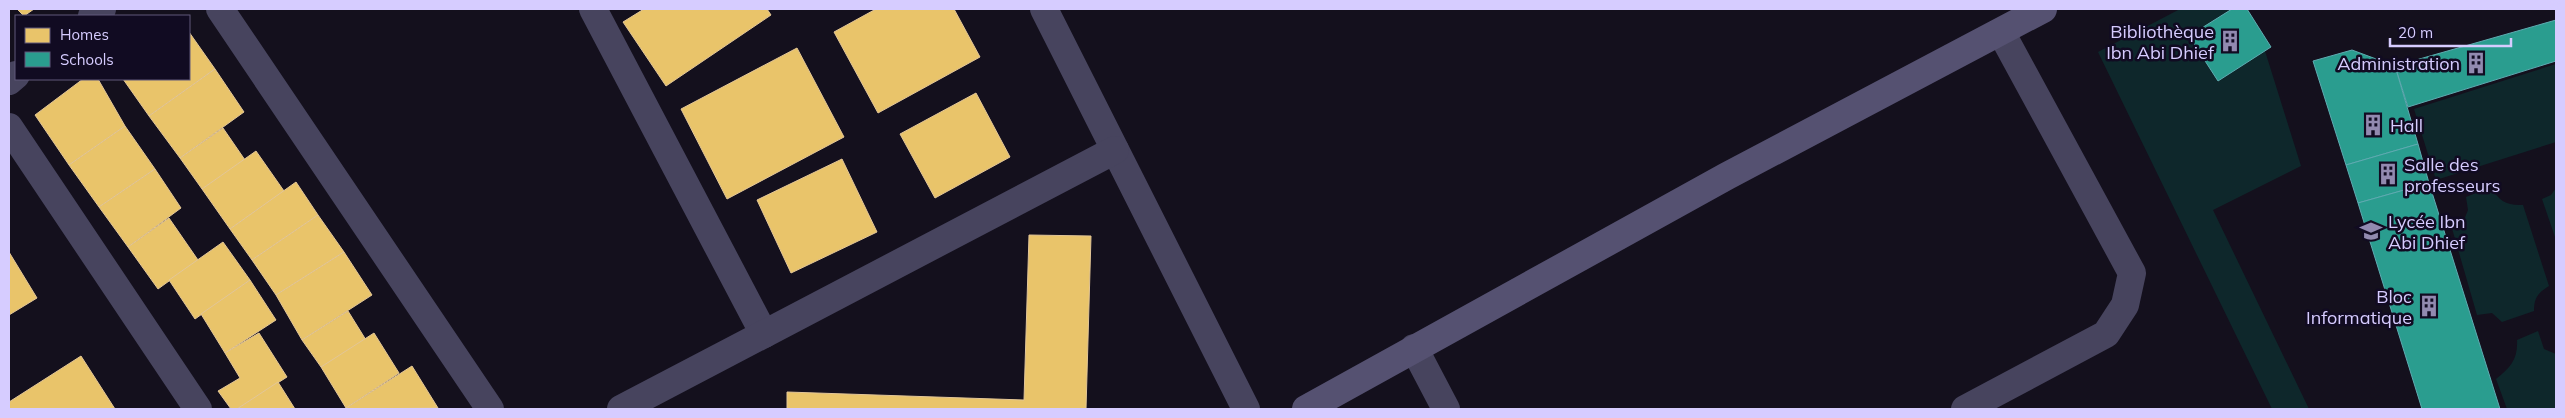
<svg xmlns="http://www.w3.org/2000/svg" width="2565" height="418" font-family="Mulish,sans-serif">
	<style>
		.green { fill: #0e272b }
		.homes { fill: #e9c46a; stroke: #e3c697 }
		.schools { fill: #2a9d8f; stroke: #5eabb1 }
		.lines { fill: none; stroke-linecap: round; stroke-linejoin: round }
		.street { stroke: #47445e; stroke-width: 28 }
		.secondary { stroke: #555171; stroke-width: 28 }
		.labels { text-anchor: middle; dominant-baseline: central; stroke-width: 5; stroke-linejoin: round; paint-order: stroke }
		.poi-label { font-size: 18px; fill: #d6ccff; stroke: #110b22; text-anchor: end }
	</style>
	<rect width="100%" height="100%" fill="#14101d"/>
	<g class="green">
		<path d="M2180 9H2246L2265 51 2301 166 2213 210 2309 409H2272L2098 52Z"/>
		<path d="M2556 64V142L2436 180 2414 109Z"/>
		<path d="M2491 187C2499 201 2507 206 2523 205L2549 286C2538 293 2534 297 2534 311L2502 322 2492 313 2477 315 2451 225 2464 220 2468 210 2466 197Z"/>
		<path d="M2556 188V240L2542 199 2551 195Z"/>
		<path d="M2538 331 2544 349 2556 354V409H2507L2496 379C2511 367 2518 359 2517 340Z"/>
	</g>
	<g class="homes">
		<path d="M17 9H34L24 16Z"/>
		<path d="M644 9H767L771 15 666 86 623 22Z"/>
		<path d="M876 9H954L980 57 878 113 834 32Z"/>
		<path d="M189 32 215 69 149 116 123 79H189Z"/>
		<path d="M797 48 844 137 727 199 681 109Z"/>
		<path d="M215 69 244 112 180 158 149 116Z"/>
		<path d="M83 79H98L125 126 69 165 35 115Z"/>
		<path d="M976 93 1010 157 935 198 900 134Z"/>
		<path d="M125 126 155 169 99 207 69 165Z"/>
		<path d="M223 128 245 160 202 189 180 158Z"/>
		<path d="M256 151 284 191 230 229 202 189Z"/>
		<path d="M842 159 877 232 791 273 757 200Z"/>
		<path d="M155 169 181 208 128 247 99 207Z"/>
		<path d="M296 182 318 215 252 260 230 229Z"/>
		<path d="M318 215 344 252 276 295 252 260Z"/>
		<path d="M169 218 198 260 158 289 128 247Z"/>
		<path d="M1029 235 1091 236 1086 409H787V392L1024 400Z"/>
		<path d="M223 242 250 280 195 319 169 280Z"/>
		<path d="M9 252 37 298 9 315Z"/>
		<path d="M344 252 372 295 302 340 276 295Z"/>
		<path d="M250 280 276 320 225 353 201 314Z"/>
		<path d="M348 311 366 340 321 367 302 340Z"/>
		<path d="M259 333 287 377 237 409H231L218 391 240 378 225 353Z"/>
		<path d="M374 333 399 373 346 408 321 367Z"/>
		<path d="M81 356 115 409H9V402Z"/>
		<path d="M412 366 438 408 347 409 346 408Z"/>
		<path d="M278 382 295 409H237Z"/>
	</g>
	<g class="schools">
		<path d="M2232 9H2247L2271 47 2218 81 2189 36Z"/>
		<path d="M2556 20V61L2408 107 2395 66Z"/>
		<path d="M2352 50 2395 66 2418 144 2346 165 2313 61Z"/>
		<path d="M2418 144 2429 183 2358 203 2346 165Z"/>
		<path d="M2429 183 2500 409H2422L2358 203Z"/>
	</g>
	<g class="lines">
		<g class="street">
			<path d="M220 9 490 409"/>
			<path d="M593 9 764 334"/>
			<path d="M1044 9 1246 409"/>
			<path d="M92 16 102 9"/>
			<path d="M9 81 16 75"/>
			<path d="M9 127 198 409"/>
			<path d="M1414 348 1446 409"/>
			<path d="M621 409 1115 150"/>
			<path d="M1965 409 2106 334 2125 305 2132 273 2001 32"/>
		</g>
		<path class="secondary" d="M1306 409 1727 176 2043 9"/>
	</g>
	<defs>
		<g id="building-bare" transform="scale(1.725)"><path d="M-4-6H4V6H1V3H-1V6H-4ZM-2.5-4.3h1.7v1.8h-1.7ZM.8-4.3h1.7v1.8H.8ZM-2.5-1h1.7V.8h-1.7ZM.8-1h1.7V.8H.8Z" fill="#928ab0" stroke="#110b22" stroke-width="2.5" paint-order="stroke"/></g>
		<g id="school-bare" transform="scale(1.725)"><path d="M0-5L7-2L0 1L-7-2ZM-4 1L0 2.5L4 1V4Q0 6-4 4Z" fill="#928ab0" stroke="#110b22" stroke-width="2.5" paint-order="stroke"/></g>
	</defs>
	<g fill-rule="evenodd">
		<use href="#building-bare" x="2230" y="41"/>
		<use href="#building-bare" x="2476" y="63"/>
		<use href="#building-bare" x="2373" y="125"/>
		<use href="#building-bare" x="2388" y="174"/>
		<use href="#school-bare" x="2371" y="231"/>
		<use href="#building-bare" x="2429" y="306"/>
	</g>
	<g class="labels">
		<g class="poi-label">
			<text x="2214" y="31">Bibliothèque<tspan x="2214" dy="21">Ibn Abi Dhief</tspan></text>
			<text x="2460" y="63">Administration</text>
			<text x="2390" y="125" text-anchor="start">Hall</text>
			<text x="2404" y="164" text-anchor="start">Salle des<tspan x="2404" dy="21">professeurs</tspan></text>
			<text x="2388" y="221" text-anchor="start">Lycée Ibn<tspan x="2388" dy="21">Abi Dhief</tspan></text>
			<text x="2412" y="296">Bloc<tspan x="2412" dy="21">Informatique</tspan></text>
		</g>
	</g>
	<rect width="2565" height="418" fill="none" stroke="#d6ccff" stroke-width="20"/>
	<rect x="15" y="15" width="175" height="65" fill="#110b22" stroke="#60587a"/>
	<rect x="25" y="28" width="25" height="15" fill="#e9c46a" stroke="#60587a"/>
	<text x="60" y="40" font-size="15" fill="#d6ccff">Homes</text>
	<rect x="25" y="52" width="25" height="15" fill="#2a9d8f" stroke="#60587a"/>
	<text x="60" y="65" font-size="15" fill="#d6ccff">Schools</text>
	<path d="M2390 38v8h121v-8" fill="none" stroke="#d6ccff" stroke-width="2.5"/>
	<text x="2398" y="38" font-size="15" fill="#d6ccff" stroke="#110b22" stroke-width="4" paint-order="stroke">20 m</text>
</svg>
